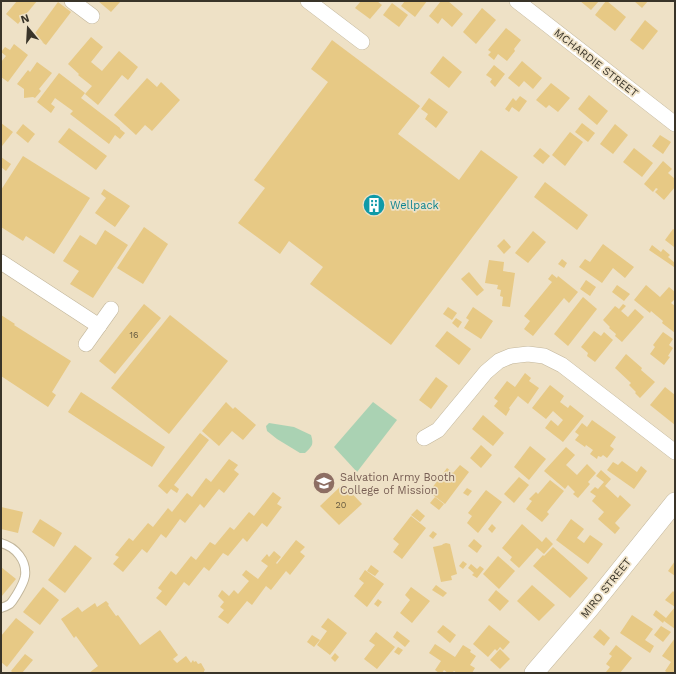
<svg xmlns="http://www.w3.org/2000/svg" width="676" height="674" font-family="'Work Sans',sans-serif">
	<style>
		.green { fill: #aad2b3 }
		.building { fill: #e7c985 }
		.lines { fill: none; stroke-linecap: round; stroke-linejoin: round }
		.service-casing { stroke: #c2b69b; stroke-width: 10 }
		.minor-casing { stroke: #c2b69b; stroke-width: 16 }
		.tertiary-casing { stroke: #c2b69b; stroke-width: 20 }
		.service { stroke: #fff; stroke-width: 8 }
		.minor { stroke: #fff; stroke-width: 15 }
		.tertiary { stroke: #fff; stroke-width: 19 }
		.labels { text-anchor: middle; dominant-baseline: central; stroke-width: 3.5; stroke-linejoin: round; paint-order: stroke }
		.number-label { font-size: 9px; fill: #645940 }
		.street-label { font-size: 11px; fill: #393429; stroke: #eee1c6 }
		.culture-label { font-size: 11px; fill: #0d838f; stroke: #eee1c6; text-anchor: start }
		.education-label { font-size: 11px; fill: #785e54; stroke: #eee1c6; text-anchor: start }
	</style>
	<rect width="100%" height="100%" fill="#eee1c6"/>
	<g class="green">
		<path d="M373 402 397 420 357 472 334 447Z"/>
		<path d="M269 423 294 427 311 435C314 445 312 446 305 453H300L277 439 267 431 266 426Z"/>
	</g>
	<g class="building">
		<path d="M17 1H37L18 24 6 14Z"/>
		<path d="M98 1H121L111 12Z"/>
		<path d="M361 1H377L382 5 370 19 355 8Z"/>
		<path d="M405 1H427L415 17 401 6Z"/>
		<path d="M441 1H448L463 14 452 27 442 18 438 24 429 16Z"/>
		<path d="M580 1H599L591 10Z"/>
		<path d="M606 1H607L626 17 615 31 595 15Z"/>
		<path d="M634 1H648L642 8Z"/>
		<path d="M58 2 71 12 46 45 33 36Z"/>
		<path d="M392 3 408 15 399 27 383 15Z"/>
		<path d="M482 8 496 20 476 44 463 32Z"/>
		<path d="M645 20 658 31 643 50 630 40Z"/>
		<path d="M506 28 521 40 514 49 515 51 507 61 498 54 494 60 488 55 491 52 488 50Z"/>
		<path d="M91 37 103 47 91 62 102 71 119 51 138 67 128 80 122 75 98 105 85 94 92 86 78 75 79 74 68 64Z"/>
		<path d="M332 40 420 106 398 134 459 180 481 150 518 177 391 345 310 284 323 267 289 241 280 254 238 223 265 188 254 180 328 82 311 69Z"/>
		<path d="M14 44 28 55 8 82 1 77V62L6 56 1 52 5 47 10 50Z"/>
		<path d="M443 56 462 72 449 88 430 73Z"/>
		<path d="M522 61 542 78 533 89 524 81 519 87 508 78Z"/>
		<path d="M37 62 52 73 39 89 41 91 35 98 33 97 24 98V89L17 84 28 70 30 72Z"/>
		<path d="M494 65 505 74 495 87 490 82 492 79 486 75Z"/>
		<path d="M59 73 85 93 81 98 120 128V129L125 133 120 139 115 135 109 144 70 114 73 111 55 98 51 104 55 107 51 113 37 102Z"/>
		<path d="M147 78 157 87 161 82 180 100 152 131 145 125 136 135 114 115Z"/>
		<path d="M551 83 570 98 558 112 549 105 546 108 536 100Z"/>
		<path d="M589 95 608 111 597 125 578 109Z"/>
		<path d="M520 96 527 101 519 112 512 107 509 112 505 109 513 98 516 101Z"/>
		<path d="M429 98 448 112 436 128 425 119 428 114 421 109Z"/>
		<path d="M1 123 13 132 2 146 1 145Z"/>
		<path d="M582 123 595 133 588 142 575 132Z"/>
		<path d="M23 124 35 134 28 143 16 133Z"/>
		<path d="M615 124 628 135 613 154 600 144Z"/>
		<path d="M69 128 107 156 96 170 58 142Z"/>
		<path d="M570 132 583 142 565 166 552 155Z"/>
		<path d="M660 135 671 142 663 154 652 146Z"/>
		<path d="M540 148 550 156 543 164 533 156Z"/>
		<path d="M634 148 653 163 642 177 623 162Z"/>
		<path d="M23 156 90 198 54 254 26 236 23 241 1 227V190Z"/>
		<path d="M1 157 11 164 6 171 1 167Z"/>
		<path d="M663 161 672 169 668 173 675 179V187L664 200 655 192 658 189 656 188 653 192 644 184Z"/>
		<path d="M545 182 588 215 577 230 534 197Z"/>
		<path d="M104 189 130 206 115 227 95 213 106 198 101 194Z"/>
		<path d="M144 227 168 244 143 284 117 268Z"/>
		<path d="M673 229 675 230 674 247 665 240Z"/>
		<path d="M105 230 128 245 93 298 70 284 79 271 63 261 80 235 96 245Z"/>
		<path d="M533 231 546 242 528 263 515 253Z"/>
		<path d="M504 239 511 247 504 254 497 246Z"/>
		<path d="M603 244 634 267 625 278 613 268 602 283 579 267 585 259 590 262Z"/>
		<path d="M652 245 661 252 663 249 670 255 668 257 675 263V266L674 267 649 250Z"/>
		<path d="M562 259 567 263 564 268 558 264Z"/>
		<path d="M489 260 504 262 503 271 515 273 510 307 502 306 503 297 500 296 501 290 497 289 498 285 485 283Z"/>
		<path d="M469 272 484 290 477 296 461 279Z"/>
		<path d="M552 274 557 278 558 276 578 292 569 303 564 298 533 336 524 329 530 321 524 316 552 282 548 279Z"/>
		<path d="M586 280 596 287 590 296 580 289Z"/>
		<path d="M617 285 630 294 624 301 612 292Z"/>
		<path d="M646 285 660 297 669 287 675 292V299L671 303 675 306V333L662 323 663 321 651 311 650 313 634 300Z"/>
		<path d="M583 297 597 309 568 346 554 334Z"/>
		<path d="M144 304 161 318 115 374 99 361Z"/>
		<path d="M623 304 626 306 621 311 628 317 635 309 644 317 622 342 615 336 616 334 609 328 610 327 603 320 615 306 619 309Z"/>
		<path d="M448 307 457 313 452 320 443 314Z"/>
		<path d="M473 307 493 321 481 339 464 328 469 320 466 318Z"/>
		<path d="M1 315 15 324 14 325 71 361 52 392 56 395 48 407 1 376Z"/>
		<path d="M170 315 228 361 169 434 111 388Z"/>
		<path d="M456 318 462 322 458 328 452 323Z"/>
		<path d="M447 331 471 349 459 365 435 346Z"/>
		<path d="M594 331 601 336 604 332 613 340 595 362 587 356 588 353 581 347Z"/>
		<path d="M663 332 673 339 669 345 673 348 668 356 670 357 664 365 650 354 655 347 653 345Z"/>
		<path d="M626 354 642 368 641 370 655 382 640 398 635 393 636 392 629 385 631 383 615 368Z"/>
		<path d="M525 373 531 378 529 381 539 388 528 404 518 396 509 408 510 409 506 416 494 406 498 401 494 398 507 381 515 387Z"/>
		<path d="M436 377 448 386 431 409 419 400Z"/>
		<path d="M550 385 564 396 560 402 568 408 570 405 584 416 563 442 545 428 551 420 558 426 563 420 553 411 546 419 532 408Z"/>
		<path d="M665 387 675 395V425L650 405Z"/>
		<path d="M81 392 165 447 152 467 68 412Z"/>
		<path d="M226 402 233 409 235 407 256 425 243 440 232 431 219 446 202 431Z"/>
		<path d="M483 415 504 433 493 446 472 429Z"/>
		<path d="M592 420 616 437 610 446 614 449 607 458 603 455 601 457 598 456 597 459 590 454 593 450 586 445 585 447 575 440 579 435 575 432 582 423 587 427Z"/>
		<path d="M200 433 209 440 174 485 179 489 177 493 171 489 167 494 158 486Z"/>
		<path d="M481 445 492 455 481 468 470 458Z"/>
		<path d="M530 446 546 459 529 480 514 467Z"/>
		<path d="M566 447 575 455 566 465 577 475 587 464 596 473 588 482 590 484 578 498 573 494 575 492 568 485 565 489 544 471Z"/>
		<path d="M229 459 238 465 234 470 239 474 224 493 219 489 204 508 200 504 185 523 180 519 166 538 161 534 147 553 142 549 123 572 113 564 119 557 115 555 129 538 133 541 148 523 153 527 168 508 172 512 187 493 192 497 206 478 211 482Z"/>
		<path d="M622 461 637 472 641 466 647 471 634 489 607 470 613 462 618 465Z"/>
		<path d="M460 465 469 472 445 504 429 492 447 468 453 473Z"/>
		<path d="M601 470 611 479 605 486 618 498 620 495 631 505 615 523 620 528 615 534 598 519 604 512 592 501 596 496 590 492 595 487 598 489 604 482 596 476Z"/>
		<path d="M519 477 529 485 514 503 504 494Z"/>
		<path d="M550 480 564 491 547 512 549 514 542 522 526 509 532 501 529 499 536 492 538 494Z"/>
		<path d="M343 484 362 504 339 525 320 506Z"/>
		<path d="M467 488 472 491 468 496 463 493Z"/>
		<path d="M486 490 502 502 478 533 467 523 472 516 468 513Z"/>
		<path d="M273 492 281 498 277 504 282 507 267 527 262 523 247 542 243 538 228 556 223 553 209 571 204 567 189 586 184 582 166 606 156 598 162 591 158 588 171 571 176 575 191 556 196 560 210 542 215 545 230 527 234 530 249 512 254 516Z"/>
		<path d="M435 497 444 504 439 510 430 503Z"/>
		<path d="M1 507 23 512 18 533 1 529Z"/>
		<path d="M417 509 425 516 420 522 411 515Z"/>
		<path d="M411 516 426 528 402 559 393 552 399 544 393 539Z"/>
		<path d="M40 519 62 533 54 547 32 532Z"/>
		<path d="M571 519 584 529 577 538 584 543 590 535 603 544 588 564 556 540Z"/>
		<path d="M492 524 496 528 492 533 488 529Z"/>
		<path d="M522 524 542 542 546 537 553 544 544 554 537 548 519 568 510 560 512 557 502 548Z"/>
		<path d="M433 531 437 534 433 539 429 536Z"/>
		<path d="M474 539 482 546 477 553 468 546Z"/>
		<path d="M296 540 305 547 300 552 305 556 290 575 286 571 271 590 266 586 252 605 247 601 228 624 218 617 224 610 220 607 224 602 218 596 222 590 229 596 234 590 238 594 249 581 242 575 246 570 258 579 268 566 261 561 267 554 269 557 274 551 281 557 276 563 277 564Z"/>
		<path d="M446 543 450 544 457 574 451 576 452 580 441 582 433 547 442 545 443 544Z"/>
		<path d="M75 545 92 558 65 593 48 580Z"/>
		<path d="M553 547 588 578 570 598 533 566 543 555 544 556Z"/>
		<path d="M498 556 515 571 499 589 483 574Z"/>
		<path d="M463 561 467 564 463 569 459 566Z"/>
		<path d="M675 561V576L668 571Z"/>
		<path d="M471 564 477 569 480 566 484 569 477 578 472 575 474 573 468 568Z"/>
		<path d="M371 565 379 571 375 576 367 571Z"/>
		<path d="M1 567 16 579 1 597Z"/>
		<path d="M365 570 384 584 367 607 354 596 364 583 359 579Z"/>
		<path d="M436 585 447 593 443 597 432 590Z"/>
		<path d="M532 585 555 605 539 621 517 601Z"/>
		<path d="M43 587 59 600 40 625 23 612Z"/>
		<path d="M411 587 430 601 412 623 400 613 410 600 405 595Z"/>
		<path d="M496 590 509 601 500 611 488 600Z"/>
		<path d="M673 591 675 593V629L664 621 663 623 653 615 656 610 666 618 675 607 665 600Z"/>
		<path d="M378 599 382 602 378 607 374 604Z"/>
		<path d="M106 601 109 604 108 605 116 616 118 615 140 645 160 630 178 655 173 659 177 663 186 656 191 663 193 660 194 662 196 661 198 664 201 663 205 670 204 671V673H89L98 666 76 636 74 638 61 619 78 607 82 612 95 603 97 607Z"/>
		<path d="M632 615 653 629 645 640 654 646 650 653 620 633Z"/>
		<path d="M16 618 34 632 7 667 1 662V636Z"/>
		<path d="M328 618 347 633 330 655 317 645 327 631 321 627Z"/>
		<path d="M443 625 456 635 450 643 437 632Z"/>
		<path d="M489 625 510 642 503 650 500 647 497 651 495 649 488 657 473 644Z"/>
		<path d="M661 626 671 632 663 642 654 635Z"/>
		<path d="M600 629 610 638 604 646 593 637Z"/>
		<path d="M397 631 410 641 405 647 393 637Z"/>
		<path d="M376 632 395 647 377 669 364 659 375 645 369 641Z"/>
		<path d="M312 635 320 640 314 647 307 642Z"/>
		<path d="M675 638V670L673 673H668L665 671 671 662 662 656Z"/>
		<path d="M435 644 455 657 463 645 471 650 470 652 476 656 470 665 475 668 472 673H457L454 671 452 673H448L444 670 442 673H439L435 670 441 661 429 653Z"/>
		<path d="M616 645 632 658 620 673H608L606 672 610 667 606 664 612 656 609 654Z"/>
		<path d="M398 647 403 650 399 655 394 652Z"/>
		<path d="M500 649 510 659 500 669 490 660Z"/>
		<path d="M335 653 339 657 335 662 331 658Z"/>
		<path d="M25 654 33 660 22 673H13L11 671Z"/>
	</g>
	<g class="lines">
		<g class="service-casing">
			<path id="service" d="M1 543C16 547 27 561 25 576 24 582 20 589 17 594 15 597 13 601 10 604 7 606 4 607 1 608"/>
		</g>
		<g class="minor-casing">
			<g id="minor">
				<path d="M72 1 92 16"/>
				<path d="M308 1 362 42"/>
				<path d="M517 1 675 124"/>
				<path d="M1 262 99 326"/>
				<path d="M86 344 111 309"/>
				<path d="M424 438 438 430 486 372 499 361 511 356 528 354 544 356 562 365 675 452"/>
			</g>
		</g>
		<g class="tertiary-casing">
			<path id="tertiary" d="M534 673 589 609 675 502"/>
		</g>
		<use href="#service" class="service"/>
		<use href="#minor" class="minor"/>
		<use href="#tertiary" class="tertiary"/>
	</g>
	<defs>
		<g id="building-disc" transform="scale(1.15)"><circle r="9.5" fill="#0f9aa8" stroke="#eee1c6"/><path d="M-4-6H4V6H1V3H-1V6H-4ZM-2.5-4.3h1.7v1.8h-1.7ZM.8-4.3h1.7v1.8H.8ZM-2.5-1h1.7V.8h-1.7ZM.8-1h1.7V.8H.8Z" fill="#fff"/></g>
		<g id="university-disc" transform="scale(1.15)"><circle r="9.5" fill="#8d6e63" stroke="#eee1c6"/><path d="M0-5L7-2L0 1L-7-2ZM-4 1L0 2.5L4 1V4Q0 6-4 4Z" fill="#fff"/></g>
	</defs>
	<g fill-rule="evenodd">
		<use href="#building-disc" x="374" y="205"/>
		<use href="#university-disc" x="324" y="483"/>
	</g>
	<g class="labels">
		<g class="number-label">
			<text x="134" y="335">16</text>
			<text x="341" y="505">20</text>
		</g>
		<g class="street-label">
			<text transform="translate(596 63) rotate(38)">MCHARDIE STREET</text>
			<text transform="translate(606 588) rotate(-51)">MIRO STREET</text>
		</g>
		<g class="culture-label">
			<text x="390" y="205">Wellpack</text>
		</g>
		<g class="education-label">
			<text x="340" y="477">Salvation Army Booth<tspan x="340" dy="13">College of Mission</tspan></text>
		</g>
	</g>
	<rect width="676" height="674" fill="none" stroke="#393429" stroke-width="4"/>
	<g transform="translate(28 28) rotate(342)" stroke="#eee1c6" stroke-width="3" paint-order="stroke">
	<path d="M0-3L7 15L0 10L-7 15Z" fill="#393429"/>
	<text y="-6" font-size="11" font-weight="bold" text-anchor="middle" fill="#393429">N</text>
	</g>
</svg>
